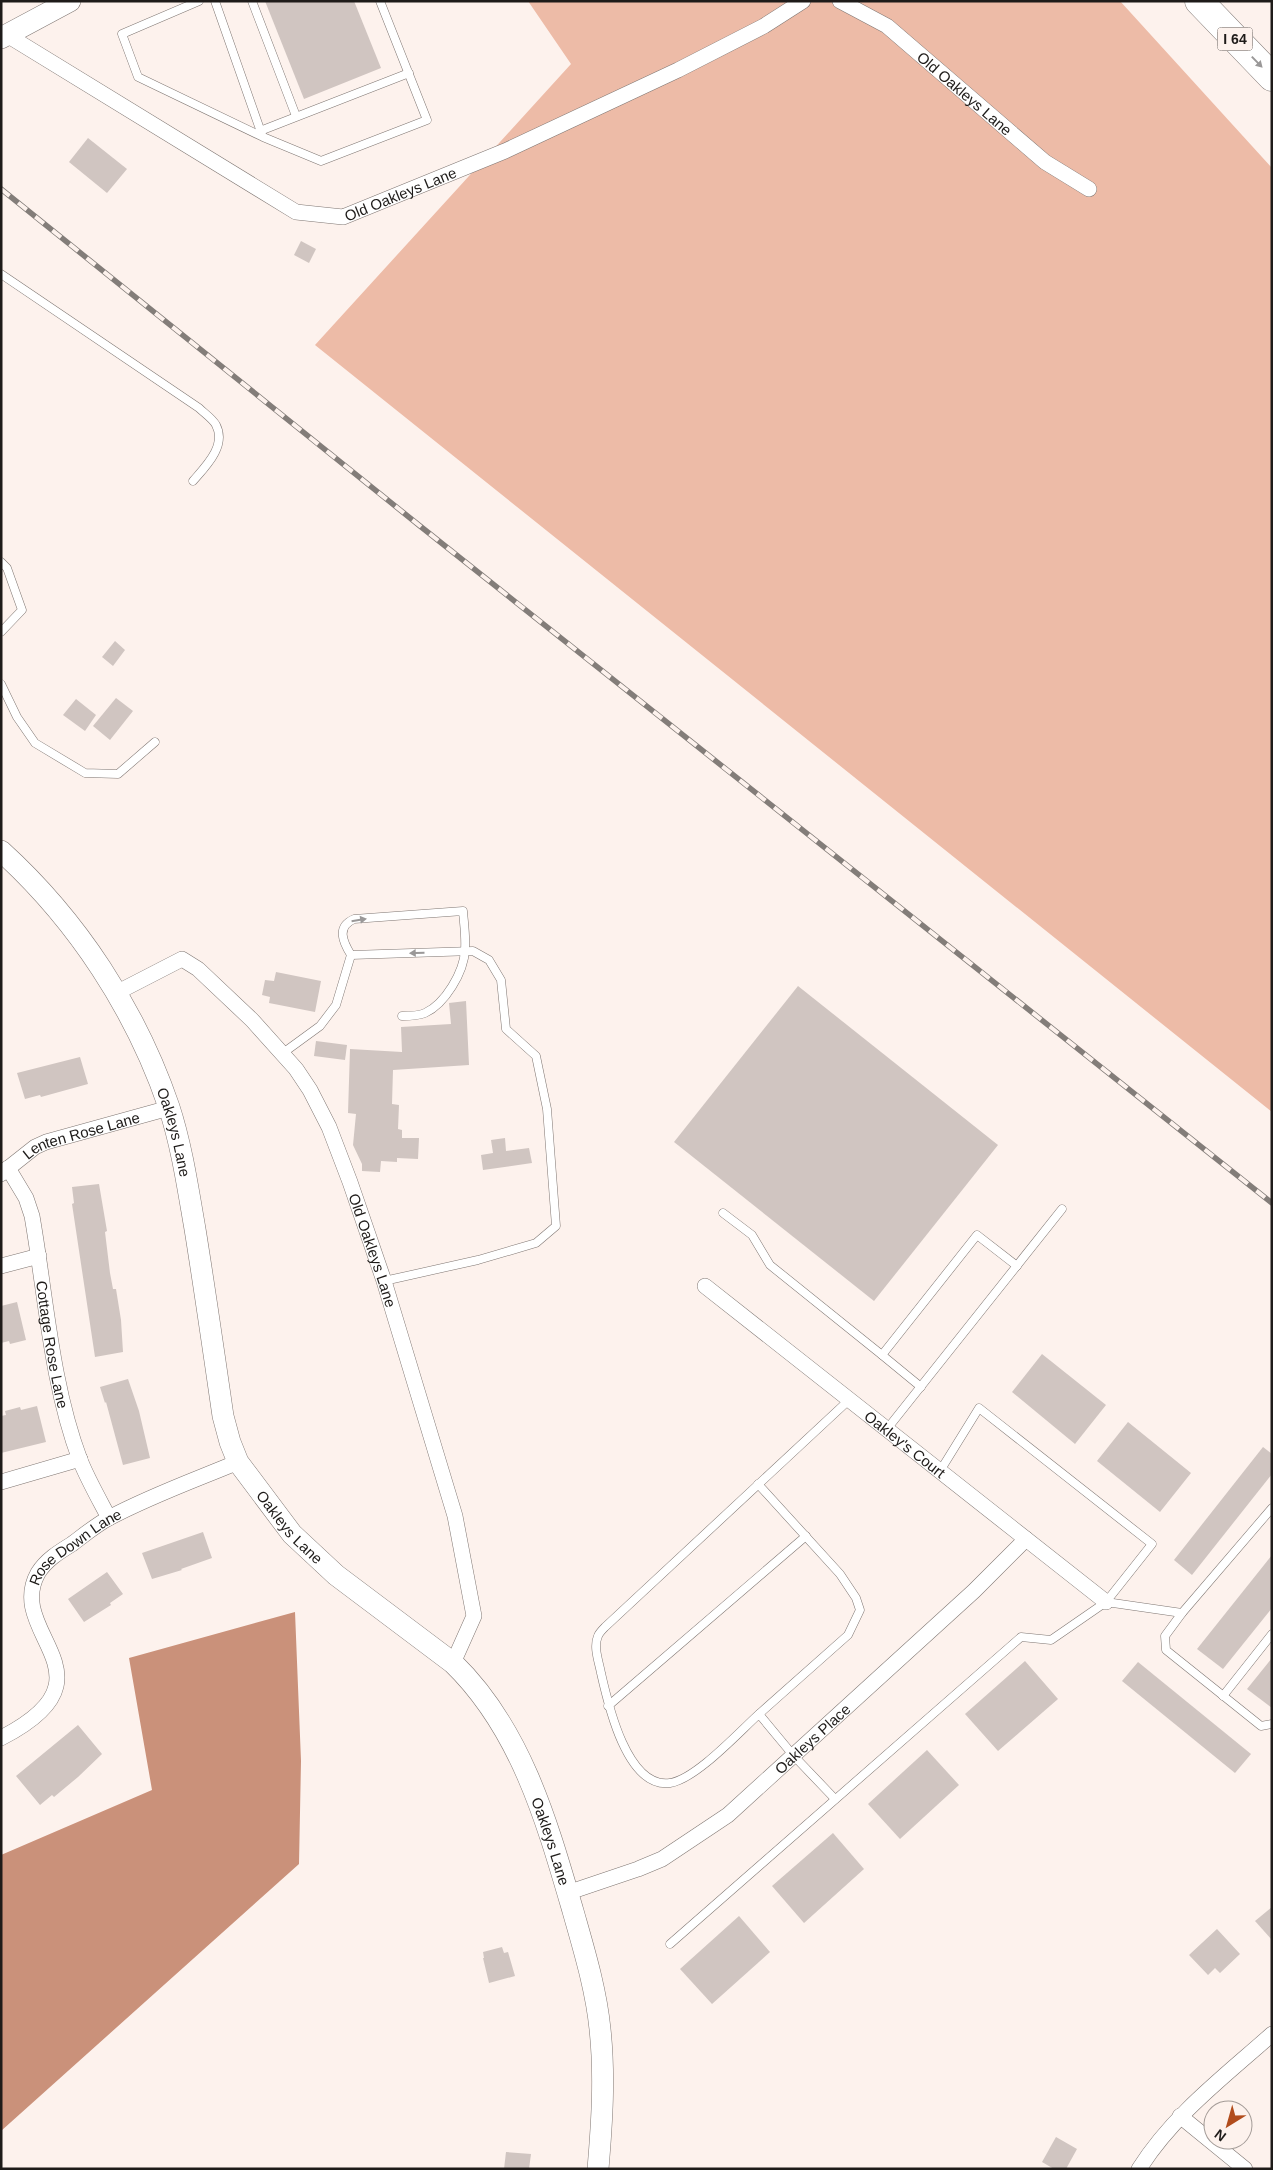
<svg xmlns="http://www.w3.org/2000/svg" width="1273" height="2170" font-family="Arial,sans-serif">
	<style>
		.green { fill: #edbba7 }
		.water { fill: #ca917a }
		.building { fill: #d0c5c1 }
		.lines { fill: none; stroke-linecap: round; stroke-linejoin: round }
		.lane-casing { stroke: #7f7672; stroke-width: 9 }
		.street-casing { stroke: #7f7672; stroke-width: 16 }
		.secondary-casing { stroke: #7f7672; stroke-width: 22 }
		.highway-casing { stroke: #7f7672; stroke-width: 29 }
		.lane { stroke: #fff; stroke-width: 8 }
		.street { stroke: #fff; stroke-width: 15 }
		.secondary { stroke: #fff; stroke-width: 21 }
		.highway { stroke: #fff; stroke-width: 28 }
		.rail-casing { stroke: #837d79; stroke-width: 5.5 }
		.rail { stroke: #fdf2ed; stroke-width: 4; stroke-dasharray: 11; stroke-linecap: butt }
		.oneway { fill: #9a9898 }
		.labels { text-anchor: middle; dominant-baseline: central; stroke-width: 5; stroke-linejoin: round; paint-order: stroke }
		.shield { fill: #fdf2ed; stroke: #615c59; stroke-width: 1 }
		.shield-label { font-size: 14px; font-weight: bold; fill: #1e1b19 }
		.street-label { font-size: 15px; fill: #1e1b19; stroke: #fdf2ed }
	</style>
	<rect width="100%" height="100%" fill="#fdf2ed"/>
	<path class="green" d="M528 1H1120L1272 168V1112L315 345 571 64Z"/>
	<path class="water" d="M295 1612 301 1761 299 1864 1 2131V1855L152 1790 129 1658Z"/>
	<g class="building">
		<path d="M265 1H354L381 68 304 99Z"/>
		<path d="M88 138 127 169 107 193 69 162Z"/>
		<path d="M301 241 316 249 309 263 294 255Z"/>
		<path d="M115 641 125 650 113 666 102 657Z"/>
		<path d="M116 698 133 711 110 740 93 726Z"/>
		<path d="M76 699 96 715 85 731 63 715Z"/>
		<path d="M276 972 321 981 315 1012 269 1003 270 997 262 995 265 980 274 981Z"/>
		<path d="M798 986 998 1145 874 1301 674 1142Z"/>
		<path d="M466 1001 469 1065 393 1070 392 1104 399 1105 398 1129 402 1130V1138H419L418 1159 397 1158V1162L381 1161 380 1172 362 1171V1164L353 1145 356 1114 348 1113 350 1049 402 1052 401 1027 451 1024 449 1003Z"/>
		<path d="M316 1041 347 1045 345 1060 314 1056Z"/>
		<path d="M80 1057 88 1084 41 1097 40 1095 25 1099 17 1073Z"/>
		<path d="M505 1138 506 1151 529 1148 532 1163 483 1170 481 1155 493 1153 491 1140Z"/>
		<path d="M99 1184 107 1231 105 1232 110 1273 113 1289H116L121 1320 123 1352 95 1357 72 1204 74 1203 72 1187Z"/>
		<path d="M17 1302 26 1340 10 1344 9 1341 1 1343V1306Z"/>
		<path d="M1042 1354 1106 1405 1075 1444 1012 1392Z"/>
		<path d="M128 1379 139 1411 150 1458 123 1465 106 1402 105 1403 100 1387Z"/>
		<path d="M37 1406 46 1442 1 1453V1416L6 1415 5 1411 20 1407 21 1410Z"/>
		<path d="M1128 1422 1191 1473 1160 1512 1097 1461Z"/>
		<path d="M1263 1447 1272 1454V1474L1192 1575 1174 1560Z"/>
		<path d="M203 1532 212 1558 181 1569 182 1570 152 1579 142 1553Z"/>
		<path d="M1272 1555V1608L1223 1669 1197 1649Z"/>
		<path d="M107 1572 123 1594 110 1603 111 1605 84 1622 68 1599Z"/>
		<path d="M1272 1658V1708L1247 1689Z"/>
		<path d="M1025 1661 1058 1699 998 1751 965 1714Z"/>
		<path d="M1138 1662 1251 1754 1235 1773 1122 1681Z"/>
		<path d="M78 1725 102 1754 78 1777 54 1797 52 1795 40 1805 16 1776Z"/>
		<path d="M927 1750 959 1785 900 1839 868 1804Z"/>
		<path d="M833 1833 864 1869 804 1923 772 1886Z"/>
		<path d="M1272 1907V1940L1255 1921Z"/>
		<path d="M739 1916 770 1952 712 2004 680 1969Z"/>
		<path d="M1217 1929 1240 1954 1220 1973 1215 1968 1208 1975 1189 1955Z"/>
		<path d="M502 1947 504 1953 508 1952 515 1976 489 1983 483 1958H484L483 1952Z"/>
		<path d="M1056 2137 1077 2149 1066 2169H1054L1042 2162Z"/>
		<path d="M506 2152 531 2154 529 2169H504Z"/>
	</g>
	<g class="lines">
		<g class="lane-casing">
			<g id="lane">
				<path d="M199 1 122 34 138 77 263 137 321 161 427 120 380 1"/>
				<path d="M215 1 262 135"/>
				<path d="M252 1 296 116"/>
				<path d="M260 131 409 73"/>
				<path d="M1 274 199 408C204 413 213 419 216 425 227 446 205 467 193 481"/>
				<path d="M1 562 7 568 22 610 1 632"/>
				<path d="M1 684 17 717 35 743 85 773 118 774 155 742"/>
				<path d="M351 955 473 951 489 960 501 980 506 1029 536 1056 547 1109 556 1226 536 1243 478 1260 384 1281"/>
				<path d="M283 1053 320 1026 336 1005 351 955C343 942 336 927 354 919L463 911C464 924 466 937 465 950 464 972 445 1004 425 1013 418 1016 409 1016 402 1016"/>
				<path d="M723 1213 752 1235 770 1265 882 1355 977 1235 1017 1266"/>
				<path d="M882 1355 921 1387"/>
				<path d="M887 1429 1062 1209"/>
				<path d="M758 1484 840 1574 856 1598 860 1610 848 1635 759 1714"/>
				<path d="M1106 1602 1182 1613 1272 1508"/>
				<path d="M1182 1613 1165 1636 1166 1650 1261 1726 1272 1724"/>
				<path d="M1223 1696 1272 1634"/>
				<path d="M608 1706 806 1536"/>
				<path d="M835 1799 793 1755 759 1714C738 1733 696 1779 670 1783 627 1789 608 1704 601 1673 599 1662 593 1647 598 1636 599 1633 603 1629 605 1627L849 1400"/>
				<path d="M670 1944 1021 1637 1051 1640 1106 1602 1152 1544 979 1408 940 1471"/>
			</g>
		</g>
		<g class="street-casing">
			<g id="street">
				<path id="s1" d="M840 1 887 26 1045 162 1089 189"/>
				<path id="s2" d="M7 35 296 212 343 217 505 151 678 70 764 26 803 1"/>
				<path id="s3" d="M116 993 182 959 198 969 252 1020 296 1069 310 1090 329 1127 350 1182 384 1281 455 1516 474 1616 453 1663"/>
				<path id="s4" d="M8 1168 26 1198 32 1216C46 1296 51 1383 80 1460 88 1480 99 1499 109 1518"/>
				<path id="s5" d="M1 1174 35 1147 46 1142 169 1108"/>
				<path d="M1 1266 39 1256"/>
				<path id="s6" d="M705 1286 1106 1602"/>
				<path d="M1 1482 80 1459"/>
				<path id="s7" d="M1 1738C122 1676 4 1634 38 1573 46 1560 59 1552 72 1544 84 1535 96 1525 109 1518 150 1496 195 1480 238 1462"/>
				<path id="s8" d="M567 1893 638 1869 662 1859 728 1815 974 1591 1026 1539"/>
				<path d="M1180 2116 1245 2169"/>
				<path d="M1139 2169C1173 2115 1225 2076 1272 2034"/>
			</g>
		</g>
		<g class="secondary-casing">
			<g id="secondary">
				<path d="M1 38 70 1"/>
				<path id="s9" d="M1 851C77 920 136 1010 169 1107 182 1147 188 1189 195 1229 205 1291 214 1354 223 1416L230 1442 238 1462 292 1534 336 1575 453 1663C521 1729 547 1822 573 1911 584 1950 596 1989 600 2029 605 2076 602 2122 598 2169"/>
			</g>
		</g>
		<g class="highway-casing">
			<path id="highway" d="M1199 1 1272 77"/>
		</g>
		<use href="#lane" class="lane"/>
		<use href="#street" class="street"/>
		<use href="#secondary" class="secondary"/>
		<use href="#highway" class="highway"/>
		<g class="rail-casing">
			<path id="rail" d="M1 189 420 526 1272 1203"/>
		</g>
		<use href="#rail" class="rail"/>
	</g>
	<defs><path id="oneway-solid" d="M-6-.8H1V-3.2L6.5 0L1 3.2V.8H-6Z" transform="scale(1.25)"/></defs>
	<g class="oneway">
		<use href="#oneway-solid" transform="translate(1257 62) rotate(46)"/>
		<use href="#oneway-solid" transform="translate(359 920) rotate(-9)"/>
		<use href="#oneway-solid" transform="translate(417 953) rotate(178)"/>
	</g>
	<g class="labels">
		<rect class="shield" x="1217.5" y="27.5" width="35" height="23" rx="4"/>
		<g class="shield-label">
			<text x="1235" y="39">I 64</text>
		</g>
		<g class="street-label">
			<text stroke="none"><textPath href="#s1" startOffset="156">Old Oakleys Lane</textPath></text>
			<text stroke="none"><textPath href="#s2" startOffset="448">Old Oakleys Lane</textPath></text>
			<text stroke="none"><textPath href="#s9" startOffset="335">Oakleys Lane</textPath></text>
			<text stroke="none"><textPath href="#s5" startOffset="91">Lenten Rose Lane</textPath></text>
			<text stroke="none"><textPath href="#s3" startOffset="431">Old Oakleys Lane</textPath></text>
			<text stroke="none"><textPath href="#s4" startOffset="184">Cottage Rose Lane</textPath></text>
			<text stroke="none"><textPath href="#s6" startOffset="255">Oakley's Court</textPath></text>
			<text stroke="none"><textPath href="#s9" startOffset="755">Oakleys Lane</textPath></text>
			<text stroke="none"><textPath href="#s7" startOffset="242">Rose Down Lane</textPath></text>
			<text stroke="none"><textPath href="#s8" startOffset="294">Oakleys Place</textPath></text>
			<text stroke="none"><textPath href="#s9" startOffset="1174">Oakleys Lane</textPath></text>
		</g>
	</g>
	<rect width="1273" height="2170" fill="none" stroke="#1e1b19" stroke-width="5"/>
	<g transform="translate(1228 2125) rotate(217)"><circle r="24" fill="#fdf2ed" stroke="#a49c98"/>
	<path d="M0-4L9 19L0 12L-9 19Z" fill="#b14c1c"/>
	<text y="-8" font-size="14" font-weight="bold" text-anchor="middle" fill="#1e1b19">N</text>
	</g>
</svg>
